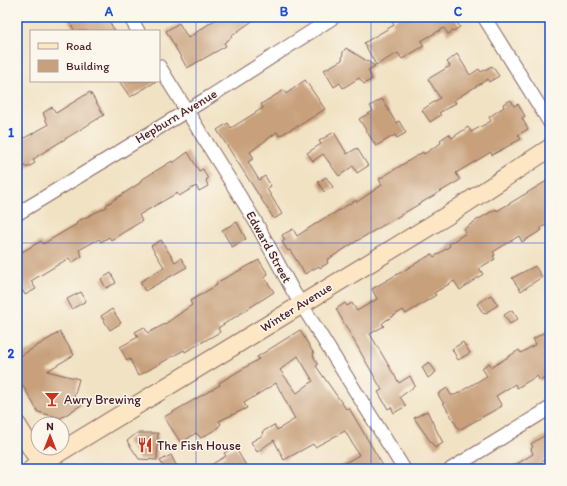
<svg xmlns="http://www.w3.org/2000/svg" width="567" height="486" font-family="Itim,sans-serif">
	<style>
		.building { fill: #c8a07b; fill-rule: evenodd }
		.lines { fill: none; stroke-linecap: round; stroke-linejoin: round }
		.street-casing { stroke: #846360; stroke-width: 15 }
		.secondary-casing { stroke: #846360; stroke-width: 20 }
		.street { stroke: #fff; stroke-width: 13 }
		.secondary { stroke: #fce6c4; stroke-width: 18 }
		.grid { fill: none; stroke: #1d4ed8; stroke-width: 1; stroke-opacity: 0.55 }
		.labels { text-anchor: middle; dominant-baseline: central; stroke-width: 3; stroke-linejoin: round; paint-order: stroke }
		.street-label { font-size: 13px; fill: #4a1f2b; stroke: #fbf7ec }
		.poi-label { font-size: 13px; fill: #4a1f2b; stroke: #fbf7ec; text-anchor: start }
		.neatline { fill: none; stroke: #1d4ed8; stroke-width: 1.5 }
		.grid-label { font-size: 13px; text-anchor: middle; font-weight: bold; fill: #1d4ed8 }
	</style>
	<rect width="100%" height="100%" fill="#fbf7ec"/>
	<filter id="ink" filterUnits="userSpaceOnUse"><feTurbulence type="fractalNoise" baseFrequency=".025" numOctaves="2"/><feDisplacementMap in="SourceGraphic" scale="8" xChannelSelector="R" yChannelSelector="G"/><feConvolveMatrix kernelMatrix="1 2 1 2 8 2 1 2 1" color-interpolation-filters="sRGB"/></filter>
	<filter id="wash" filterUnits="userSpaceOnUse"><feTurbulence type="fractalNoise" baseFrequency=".012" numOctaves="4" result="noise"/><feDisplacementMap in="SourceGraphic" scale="16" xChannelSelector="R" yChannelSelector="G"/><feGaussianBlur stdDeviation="0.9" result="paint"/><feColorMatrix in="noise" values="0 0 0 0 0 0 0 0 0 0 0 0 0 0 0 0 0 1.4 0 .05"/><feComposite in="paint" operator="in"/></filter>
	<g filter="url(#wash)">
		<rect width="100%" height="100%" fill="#f1e2c3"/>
		<g id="blocks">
			<g class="building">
				<path d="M66 17H106L115 31H75Z"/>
				<path d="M219 17H258L231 36 232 37 224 43 226 46 187 68 166 31 179 23 188 38Z"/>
				<path d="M400 17H454L460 27 448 34 444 28 421 41 424 46 402 59 398 53 376 65 364 43 394 25 392 22Z"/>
				<path d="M346 48 375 66 368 70 372 79 364 84 359 78 343 88 340 83 334 87 324 70 342 60 343 52Z"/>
				<path d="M457 54 470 75 479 69 481 72 492 66 499 76 489 82 488 79 454 100 456 103 439 113 441 115 430 122 422 110 440 98 428 79 450 66 447 62Z"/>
				<path d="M305 80 325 109 297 127V126L279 136 277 132 250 152 254 158 248 162 259 180 265 176 271 186 267 189 282 214 274 219 217 130 228 123 231 128 263 108 261 104 284 90 286 94Z"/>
				<path d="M119 81H157L130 97Z"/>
				<path d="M90 92 104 115 39 155 33 160 35 163 27 168 24 164 17 168V142L48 125 43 113 52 107 56 113Z"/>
				<path d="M382 99 396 123 399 121 406 133 397 138 395 135 376 146 359 119 373 111 370 106Z"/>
				<path d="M511 100 514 106 518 104 525 116 522 118 528 129 518 135 521 139 492 155 491 152 456 173 460 180 360 239 327 260 328 263 320 268 319 266 305 274 290 250 288 251 282 242 285 240 282 235 293 229 297 236 326 217V218L356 200 357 202 382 185 379 179 423 152 424 154 441 143 440 140 449 134 452 138 468 127 471 132 491 121 489 117 504 107 503 104Z"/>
				<path d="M334 132 347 154 357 148 368 166 357 173 353 166 339 176 323 154 313 161 307 153 321 144 319 141Z"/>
				<path d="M188 152 199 171 203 169 208 179 206 180 208 186 199 191 196 186 179 196 177 193 139 215 142 221 111 240 109 237 101 242 99 239 79 250 82 256 72 263 69 258 31 281 36 289 25 295 23 291 17 295V255L41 241 43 244 77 224 76 222 107 207 106 205 140 183 141 180 172 161 173 163Z"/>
				<path d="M326 177 333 187 324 192 318 182Z"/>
				<path d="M550 179V223L540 228 542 230 522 242 519 236 493 252 495 255 493 256 495 259 479 268 483 274 460 290 454 281 434 293 436 295 406 314 403 310 385 321 382 324 384 326 370 334 399 383 410 376 415 386 400 397 406 406 394 413 391 407 388 409 378 392 382 390 336 309 345 303 347 306 352 303 357 311 377 299 372 289 432 254 434 257 450 246 449 244 466 233 464 229 477 220 496 209 497 211Z"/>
				<path d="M237 222 246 239 232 247 222 230Z"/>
				<path d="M161 240 175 262 181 258 187 267 145 291 140 282 164 267 151 246Z"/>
				<path d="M259 260 268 274 264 277 274 292 218 328 220 332 185 352 184 350 138 376 130 359 127 361 120 347 138 337 135 332 144 327 148 333 165 324 192 305 190 301 217 285 216 283Z"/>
				<path d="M535 266 542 277 521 291 512 278Z"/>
				<path d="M111 273 116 283 106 288 101 279Z"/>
				<path d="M81 292 86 301 72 309 67 299Z"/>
				<path d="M491 295 498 305 484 314 477 304Z"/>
				<path d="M112 309 121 323 110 330 101 316Z"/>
				<path d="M512 310 518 319 510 324 504 315Z"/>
				<path d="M550 329V375L540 381 537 376 517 388 515 384 496 396 502 406 459 430 438 394 447 388 451 395H455L470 386 487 376 482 368 489 363 492 367 519 350 521 353 536 344 533 339Z"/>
				<path d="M300 330 314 354 313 355 318 365 316 366 346 409 349 408 385 469H335L359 455 345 431 315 447 313 444 284 460 274 440 257 452 251 442 263 435 262 432 274 425 277 430 295 419 276 383 244 403 247 408 219 421 221 424 216 429 201 438 196 433 181 443 164 417 220 385 219 383 259 359 257 357ZM298 356 313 381 297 393 280 370Z"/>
				<path d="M60 332 74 355 47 371 79 379 73 401 83 404 61 418 38 412 22 384 17 387V358Z"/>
				<path d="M463 342 470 353 458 360 452 349Z"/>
				<path d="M429 362 436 372 428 378 422 367Z"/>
				<path d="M427 411 443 443 435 448 414 418Z"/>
				<path d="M550 432V457L537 465 540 469H509L533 454 531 449 533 447 531 444Z"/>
				<path d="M137 433H158L157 460 139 459 127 441Z"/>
				<path d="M235 447 248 469H204L226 456 224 453Z"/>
				<path d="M171 455 178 469H165L160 461Z"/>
			</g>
		</g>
	</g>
	<g filter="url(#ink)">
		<use href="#blocks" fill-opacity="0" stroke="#846360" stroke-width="1"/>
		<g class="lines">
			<g class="street-casing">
				<g id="street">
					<path d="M130 17 138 31"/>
					<path d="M484 17 550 123"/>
					<path d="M159 66 254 219 293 291 404 469"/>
					<path d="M17 214 211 96 334 17"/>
					<path d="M451 469 550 408"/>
				</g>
			</g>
			<g class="secondary-casing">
				<g id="secondary">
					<path d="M17 425 44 469"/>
					<path d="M32 469 448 215 550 148"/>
				</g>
			</g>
			<use href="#street" class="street"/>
			<use href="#secondary" class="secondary"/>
		</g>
	</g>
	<path class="grid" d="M196 17V469M371 17V469M17 243H550"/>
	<defs>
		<g id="bar-bare" transform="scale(1.2)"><path d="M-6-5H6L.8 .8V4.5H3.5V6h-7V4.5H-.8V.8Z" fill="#c8321e" stroke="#fbf7ec" stroke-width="2.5" paint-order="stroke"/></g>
		<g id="restaurant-bare" transform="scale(1.2)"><path d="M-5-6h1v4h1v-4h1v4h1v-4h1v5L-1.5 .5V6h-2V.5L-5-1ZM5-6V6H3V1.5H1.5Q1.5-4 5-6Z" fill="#c8321e" stroke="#fbf7ec" stroke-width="2.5" paint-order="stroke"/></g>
	</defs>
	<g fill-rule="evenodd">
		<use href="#bar-bare" x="52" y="399"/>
		<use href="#restaurant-bare" x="145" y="445"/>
	</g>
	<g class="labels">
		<g class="street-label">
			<text transform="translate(176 116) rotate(-31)">Hepburn Avenue</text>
			<text transform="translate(269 247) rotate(61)">Edward Street</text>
			<text transform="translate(296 307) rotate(-32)">Winter Avenue</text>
		</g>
		<g class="poi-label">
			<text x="64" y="399">Awry Brewing</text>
			<text x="157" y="445">The Fish House</text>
		</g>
	</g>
	<rect width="567" height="486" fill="none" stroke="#fbf7ec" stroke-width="44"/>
	<rect x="30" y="30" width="130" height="52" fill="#fbf7ec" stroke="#b4a19f"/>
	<rect x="38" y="43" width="20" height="6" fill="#fce6c4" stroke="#b4a19f"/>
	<text x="66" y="50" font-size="12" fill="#4a1f2b">Road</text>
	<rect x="38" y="60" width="20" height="12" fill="#c8a07b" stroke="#b4a19f"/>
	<text x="66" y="70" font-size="12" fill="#4a1f2b">Building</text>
	<g transform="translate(50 436)"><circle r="19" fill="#fbf7ec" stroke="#b4a19f"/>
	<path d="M0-3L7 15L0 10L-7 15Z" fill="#c8321e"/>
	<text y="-6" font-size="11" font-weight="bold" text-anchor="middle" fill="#4a1f2b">N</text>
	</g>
	<rect x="22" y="22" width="523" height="442" class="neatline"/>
	<g class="grid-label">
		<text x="109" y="16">A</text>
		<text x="284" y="16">B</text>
		<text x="458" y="16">C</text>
		<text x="11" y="137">1</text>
		<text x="11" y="358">2</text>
	</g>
</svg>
